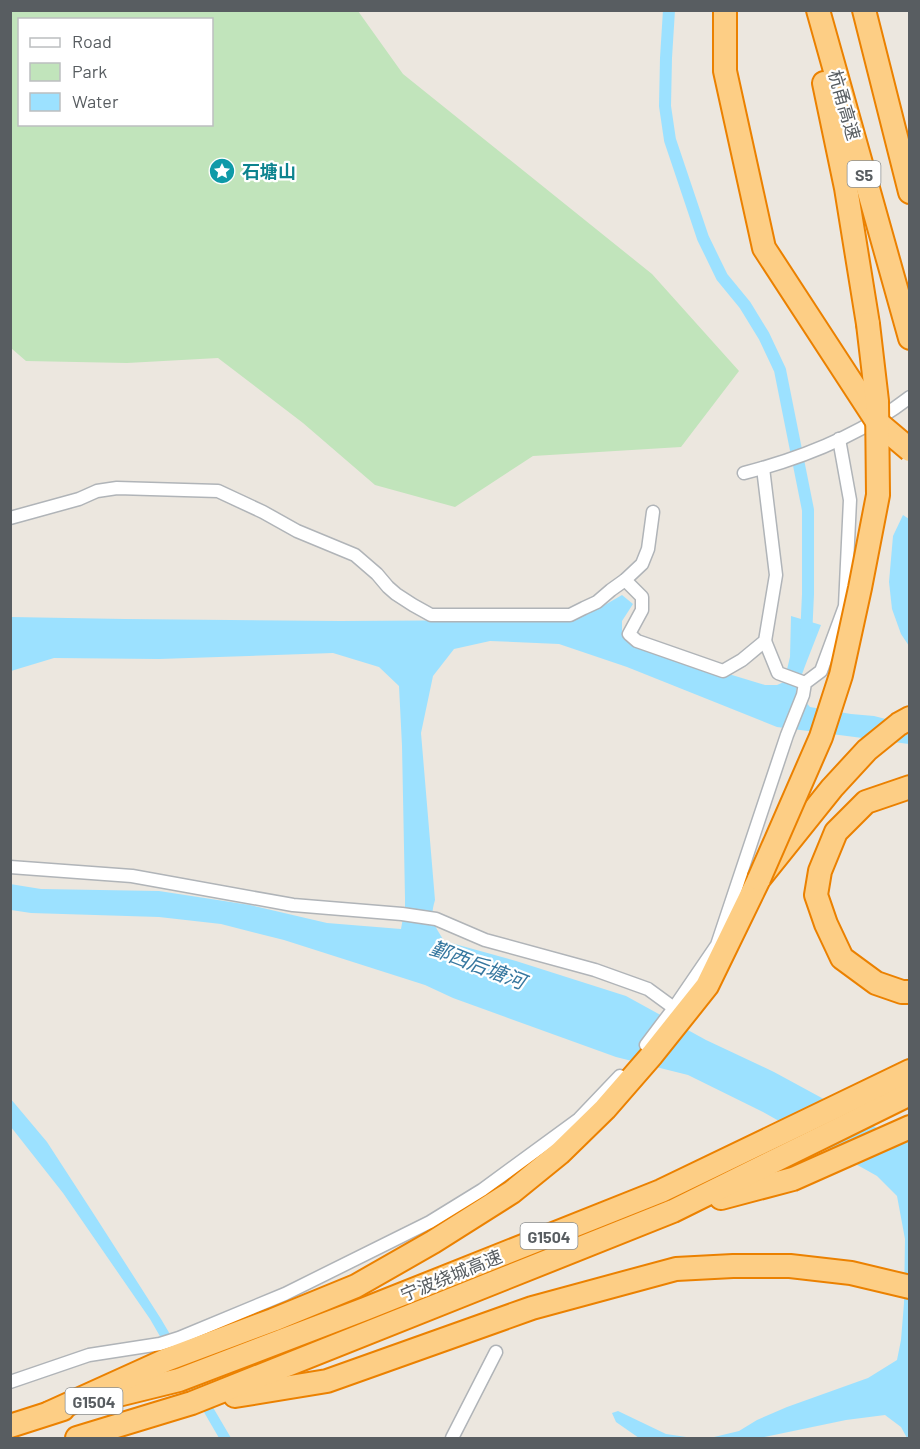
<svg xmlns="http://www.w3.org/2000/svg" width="920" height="1449" font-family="Barlow,'Noto Sans SC',sans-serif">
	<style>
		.green { fill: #c1e4bb; fill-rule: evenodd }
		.water { fill: #9ce1ff }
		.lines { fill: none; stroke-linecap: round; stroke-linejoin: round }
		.canal { stroke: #9ce1ff; stroke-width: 12 }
		.street-casing { stroke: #b0b4b8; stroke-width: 15 }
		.highway-casing { stroke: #eb8100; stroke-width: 26 }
		.street { stroke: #fff; stroke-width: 12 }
		.highway { stroke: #fdce85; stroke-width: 22 }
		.highway-bridge-casing { stroke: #eb8100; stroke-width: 26; stroke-linecap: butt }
		.highway-bridge { stroke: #fdce85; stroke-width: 22 }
		.labels { text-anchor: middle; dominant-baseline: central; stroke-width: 4.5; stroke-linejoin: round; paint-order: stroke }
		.shield { fill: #fff; stroke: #8a8e90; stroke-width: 1.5 }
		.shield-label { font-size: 16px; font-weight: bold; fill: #585d61 }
		.street-label { font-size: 18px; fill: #585d61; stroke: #fff }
		.culture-label { font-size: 18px; font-weight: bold; fill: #0d838f; stroke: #fff; text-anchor: start }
		.water-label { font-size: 20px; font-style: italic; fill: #36779f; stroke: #fff }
	</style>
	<rect width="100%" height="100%" fill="#ece7df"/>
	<path class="green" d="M358 11 403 74 652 274 739 371 681 447 533 456 455 507 375 485 303 423 218 358 127 363 26 361 11 348V11ZM20 20H212V124H20Z"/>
	<g class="water">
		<path d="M903 515 909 519V646L901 634 892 609 889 582 893 536Z"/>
		<path d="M622 595 633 604 622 621V634L650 650 765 685H777L784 682 790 657 791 616 821 625 805 666 796 691 810 707 851 714 874 716 909 725V744L777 727 627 667 559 644 490 641 454 649 433 676 421 733 435 900C429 920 434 924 444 941L516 961 626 996 706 1040 774 1072 901 1141 909 1139V1438H907L901 1427 885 1415 846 1420 760 1438H710L739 1431 757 1420 787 1407 868 1378 897 1360 901 1340 904 1303 905 1239 897 1196 877 1176 763 1112 688 1075 616 1057 453 998 425 985 284 940 221 924 159 917 31 913 11 910 10 884 41 889 159 891 250 905 327 923 401 929 405 907V897L402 746 399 686 379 667 333 653 159 659 54 658 11 671V617L125 619 340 621 533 620 574 617 603 606Z"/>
		<path d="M10 1098 47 1142 95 1216 161 1319 231 1438H219L150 1319 63 1193 11 1127Z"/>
		<path d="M618 1411 666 1434 693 1438H639L616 1422 612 1413Z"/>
	</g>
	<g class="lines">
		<path class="canal" d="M669 10 666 58 665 106 670 140 703 238 722 277 745 305 764 336 780 370 808 510V594L806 637"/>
		<g class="street-casing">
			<g id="street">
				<path d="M744 473C803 458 862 434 910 397"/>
				<path d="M10 518 79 499 97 491 117 488 218 491 263 512 297 531 355 555 377 574 388 587 396 594 413 605 431 615H570L584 608 597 602 611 590 625 580 642 564 648 549 653 512"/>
				<path d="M625 580 642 597V610L629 634 637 641 723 671 742 660 765 641 776 575 763 468"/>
				<path d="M765 641 778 673 805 683"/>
				<path d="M10 867 132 876 293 905 402 914 436 919 485 940 595 970 648 989 674 1008"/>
				<path d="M646 1045 674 1008 717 945 787 735 803 695 805 683 821 671 845 606 850 500 839 439"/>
				<path d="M10 1382 89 1355 160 1344 179 1338 285 1294 430 1222 482 1190 579 1119 620 1076"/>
				<path d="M452 1438 496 1352"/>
			</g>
		</g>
		<g class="highway-casing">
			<g id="highway">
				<path d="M818 10 910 338"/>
				<path d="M864 10 910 192"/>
				<path d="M824 83 846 188 868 324"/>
				<path d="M910 787 866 802 836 832 820 871 816 895 826 924 842 958 876 983 902 992H910"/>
				<path d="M721 1198 793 1179 910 1127"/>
				<path d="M235 1396 327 1381 532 1308 676 1269 733 1266H790L851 1273 910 1287"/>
				<path d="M110 1397 179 1380 365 1309 661 1191 910 1071"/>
				<path d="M49 1413 166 1360 273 1320 356 1286 433 1242 512 1192 560 1153 605 1109 652 1055 707 986 759 879 832 788 867 750 899 724 910 718"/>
				<path d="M10 1426 63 1409"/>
				<path d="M77 1438 192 1403 673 1211 910 1094"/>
			</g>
		</g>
		<use href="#street" class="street"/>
		<use href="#highway" class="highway"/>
		<g class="highway-bridge-casing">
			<g id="highway-bridge">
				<path d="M725 10V71L764 248 878 423 910 450"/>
				<path d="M759 879 821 737 841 675 860 588 878 495 877 401 868 324"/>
			</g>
		</g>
		<use href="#highway-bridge" class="highway-bridge"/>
	</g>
	<defs>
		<g id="sight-disc" transform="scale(1.35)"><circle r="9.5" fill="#0f9aa8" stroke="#fff"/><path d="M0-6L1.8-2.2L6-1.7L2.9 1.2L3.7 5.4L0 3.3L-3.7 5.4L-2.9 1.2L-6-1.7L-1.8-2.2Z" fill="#fff"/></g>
	</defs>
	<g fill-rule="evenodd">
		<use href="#sight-disc" x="222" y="171"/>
	</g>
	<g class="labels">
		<g class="shield">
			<rect x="847.5" y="161" width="33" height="26" rx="4.5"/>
			<rect x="520.5" y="1223" width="57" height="26" rx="4.5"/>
			<rect x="65.5" y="1388" width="57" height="26" rx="4.5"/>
		</g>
		<g class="shield-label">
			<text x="864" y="174">S5</text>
			<text x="549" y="1236">G1504</text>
			<text x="94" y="1401">G1504</text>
		</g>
		<g class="street-label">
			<text transform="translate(845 105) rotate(74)">杭甬高速</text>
			<text transform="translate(451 1275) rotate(-22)">宁波绕城高速</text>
		</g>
		<g class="culture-label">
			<text x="242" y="171">石塘山</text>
		</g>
		<g class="water-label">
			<text transform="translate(478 964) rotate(21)">鄞西后塘河</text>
		</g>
	</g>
	<rect width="920" height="1449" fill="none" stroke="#585d61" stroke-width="24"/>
	<rect x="18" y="18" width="195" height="108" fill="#ffffff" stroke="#bcbec0" stroke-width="1.5"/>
	<rect x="30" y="38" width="30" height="9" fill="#ffffff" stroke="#bcbec0" stroke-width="1.5"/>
	<text x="72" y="48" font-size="18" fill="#585d61">Road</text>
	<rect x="30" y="63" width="30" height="18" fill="#c1e4bb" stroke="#bcbec0" stroke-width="1.5"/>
	<text x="72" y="78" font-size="18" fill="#585d61">Park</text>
	<rect x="30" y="93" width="30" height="18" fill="#9ce1ff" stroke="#bcbec0" stroke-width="1.5"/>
	<text x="72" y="108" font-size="18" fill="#585d61">Water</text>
</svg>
